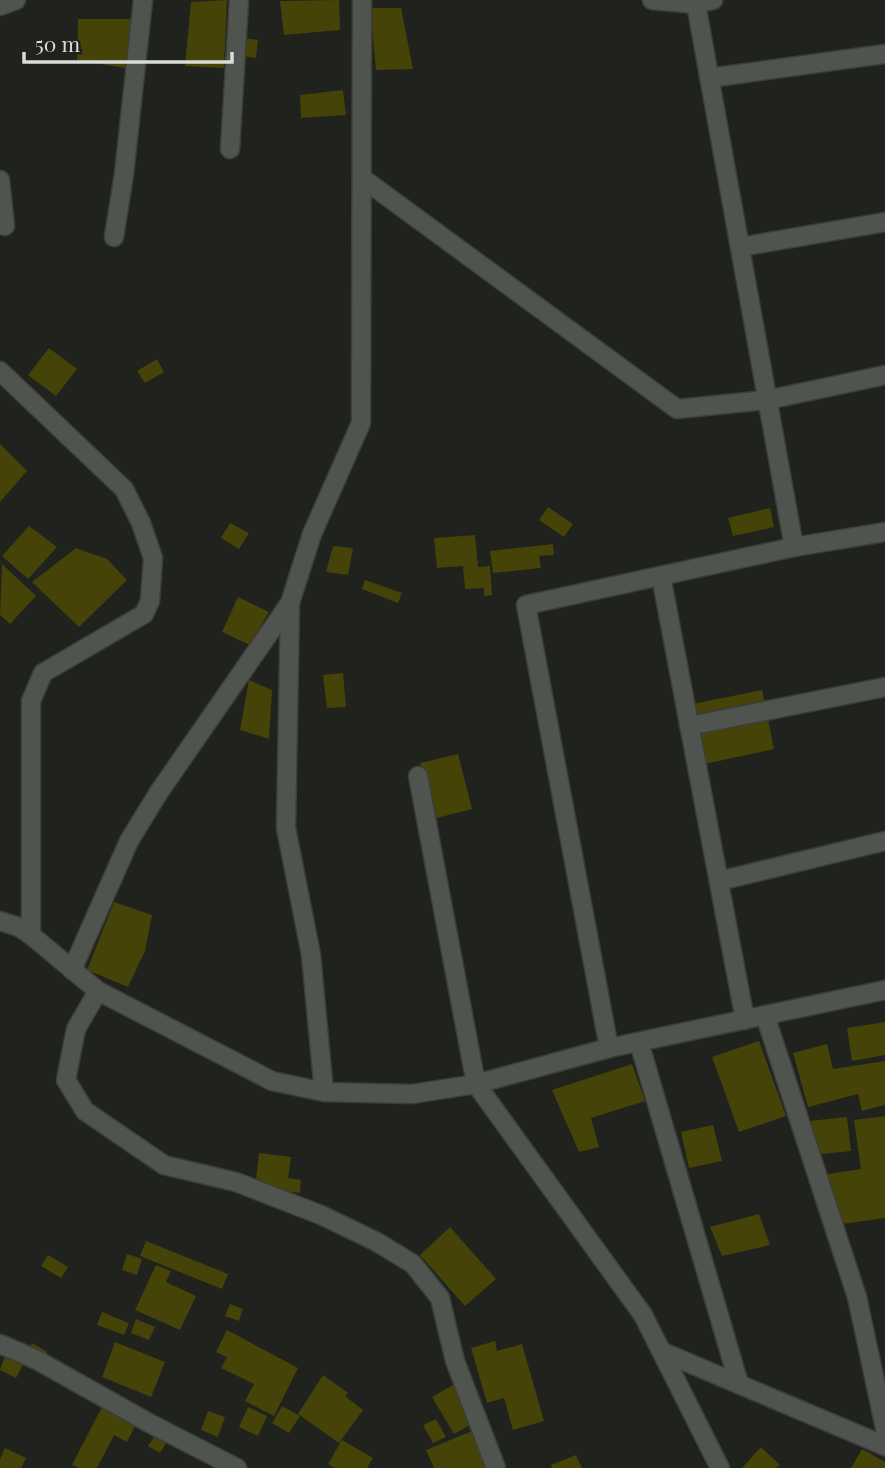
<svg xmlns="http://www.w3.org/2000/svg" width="885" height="1468" font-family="'Playfair Display',serif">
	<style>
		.building { fill: #454307 }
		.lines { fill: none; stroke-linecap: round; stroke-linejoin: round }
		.minor-casing { stroke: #3b3e3a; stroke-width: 21 }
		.minor { stroke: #50544e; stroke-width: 18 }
	</style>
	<rect width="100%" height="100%" fill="#1f221d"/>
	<g class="building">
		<path d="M227 0 224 68 185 66 191 2Z"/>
		<path d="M339 0 340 30 284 35 280 1Z"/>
		<path d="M370 8H401L413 69 376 70Z"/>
		<path d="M78 19H131L125 68 77 60Z"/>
		<path d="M243 38 258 40 256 58 241 56Z"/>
		<path d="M343 90 346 115 301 118 300 95Z"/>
		<path d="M49 348 77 369 56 396 28 375Z"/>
		<path d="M157 359 164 372 145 383 137 371Z"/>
		<path d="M0 444 27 471 0 502Z"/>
		<path d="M548 507 573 524 564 537 539 520Z"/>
		<path d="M770 508 774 527 733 536 728 518Z"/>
		<path d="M230 523 249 533 239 549 221 538Z"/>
		<path d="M29 526 57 547 28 579 2 556Z"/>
		<path d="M475 535 478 567 490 566 492 595 484 596V588L465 589 463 566 437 568 434 538Z"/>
		<path d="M553 544 554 555 539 556 541 568 493 573 490 551Z"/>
		<path d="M333 546 353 548 348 575 326 572Z"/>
		<path d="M76 548 107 559 127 580 79 627 32 582Z"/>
		<path d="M2 564 36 596 10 624 0 615Z"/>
		<path d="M365 580 402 593 398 603 362 589Z"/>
		<path d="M238 597 269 612 250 645 222 632Z"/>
		<path d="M343 673 346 707 327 708 323 675Z"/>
		<path d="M249 680 272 690 269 739 240 730Z"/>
		<path d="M762 690 774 749 700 765 688 705Z"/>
		<path d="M458 754 472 809 433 819 420 763Z"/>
		<path d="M114 902 152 915 145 951 128 987 87 970Z"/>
		<path d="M885 1022V1055L852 1061 847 1028Z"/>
		<path d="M759 1041 786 1116 739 1132 712 1057Z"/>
		<path d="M827 1044 833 1069 885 1061V1105L862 1111 858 1094 808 1107 793 1053Z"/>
		<path d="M632 1064 645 1101 591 1118 599 1147 579 1152 552 1090Z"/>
		<path d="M885 1116V1218L835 1225 828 1174 861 1169 854 1120Z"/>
		<path d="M847 1117 851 1151 813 1155 809 1121Z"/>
		<path d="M713 1125 722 1161 689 1168 681 1132Z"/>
		<path d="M259 1153 291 1157 288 1178 301 1180 300 1193 255 1187Z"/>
		<path d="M759 1214 770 1245 722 1256 710 1227Z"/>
		<path d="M450 1227 496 1279 465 1306 420 1255Z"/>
		<path d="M146 1241 228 1274 222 1289 140 1256Z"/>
		<path d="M127 1254 142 1259 137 1275 122 1270Z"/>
		<path d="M48 1255 68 1267 61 1278 41 1266Z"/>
		<path d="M156 1265 171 1271 166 1282 196 1296 180 1330 135 1310Z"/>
		<path d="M230 1304 243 1309 239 1321 225 1316Z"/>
		<path d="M102 1312 129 1323 124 1335 97 1325Z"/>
		<path d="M136 1319 155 1327 149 1340 131 1333Z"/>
		<path d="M227 1330 298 1368 274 1416 245 1401 254 1384 221 1368 227 1357 216 1352Z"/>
		<path d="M495 1341 497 1351 522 1344 544 1421 513 1430 504 1398 487 1403 471 1348Z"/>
		<path d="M115 1342 165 1362 151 1397 102 1377Z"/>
		<path d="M32 1343 47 1352 39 1368 25 1361 16 1378 0 1370 7 1351 24 1359Z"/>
		<path d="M323 1375 348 1393 345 1396 363 1410 339 1443 298 1414Z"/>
		<path d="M453 1385 475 1422 454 1434 432 1397Z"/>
		<path d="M103 1405 137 1422 127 1442 114 1435 97 1468H79L72 1465Z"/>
		<path d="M282 1406 300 1416 289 1433 272 1423Z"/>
		<path d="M248 1407 267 1416 258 1436 239 1427Z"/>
		<path d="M208 1411 225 1417 218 1437 201 1430Z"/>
		<path d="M436 1419 446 1437 433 1443 423 1425Z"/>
		<path d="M472 1431 488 1468H434L426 1450Z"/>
		<path d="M156 1434 167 1442 160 1453 148 1446Z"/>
		<path d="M342 1440 373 1458 367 1468H335L328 1464Z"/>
		<path d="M761 1447 780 1465 776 1468H742Z"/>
		<path d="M5 1448 26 1458 21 1468H0V1459Z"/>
		<path d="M862 1449 885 1462V1468H851Z"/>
		<path d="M576 1455 582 1468H552L551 1465Z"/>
	</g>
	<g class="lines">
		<g class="minor-casing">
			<g id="minor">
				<path d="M652 0 696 4 713 0"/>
				<path d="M696 4 794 547"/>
				<path d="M0 6 16 0"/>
				<path d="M709 78 885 54"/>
				<path d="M230 149 239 0"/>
				<path d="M362 178 677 409 767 400 885 375"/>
				<path d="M0 180 5 226"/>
				<path d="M114 237 124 174 143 0"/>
				<path d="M740 247 885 222"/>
				<path d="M0 371 124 489 141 523 153 558 150 601 144 614 43 673 31 701V935"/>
				<path d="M661 576 745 1020"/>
				<path d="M689 726 885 687"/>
				<path d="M418 776 476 1084 643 1315 720 1468"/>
				<path d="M719 881 885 841"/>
				<path d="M0 921 19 927 31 935 98 991 272 1081 324 1092 412 1094 476 1084 609 1048 885 990"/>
				<path d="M72 970 129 841 159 792 290 603"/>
				<path d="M98 991 76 1029 66 1080 85 1111 164 1165 236 1182 321 1215 377 1242 413 1264 440 1298 455 1361 496 1468"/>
				<path d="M765 1015 857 1297 885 1428"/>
				<path d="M639 1042 739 1384"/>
				<path d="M609 1048 526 605 794 547 885 532"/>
				<path d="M324 1092 311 955 286 828 290 603 312 534 361 423 362 0"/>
				<path d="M0 1344 37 1360 149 1423 237 1468"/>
				<path d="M665 1353 885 1446"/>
			</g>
		</g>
		<use href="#minor" class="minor"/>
	</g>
	<path d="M24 52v10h208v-10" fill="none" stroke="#dadcd8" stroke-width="3.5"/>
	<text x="35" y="52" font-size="21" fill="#dadcd8" stroke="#1f221d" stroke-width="5" paint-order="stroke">50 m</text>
</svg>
